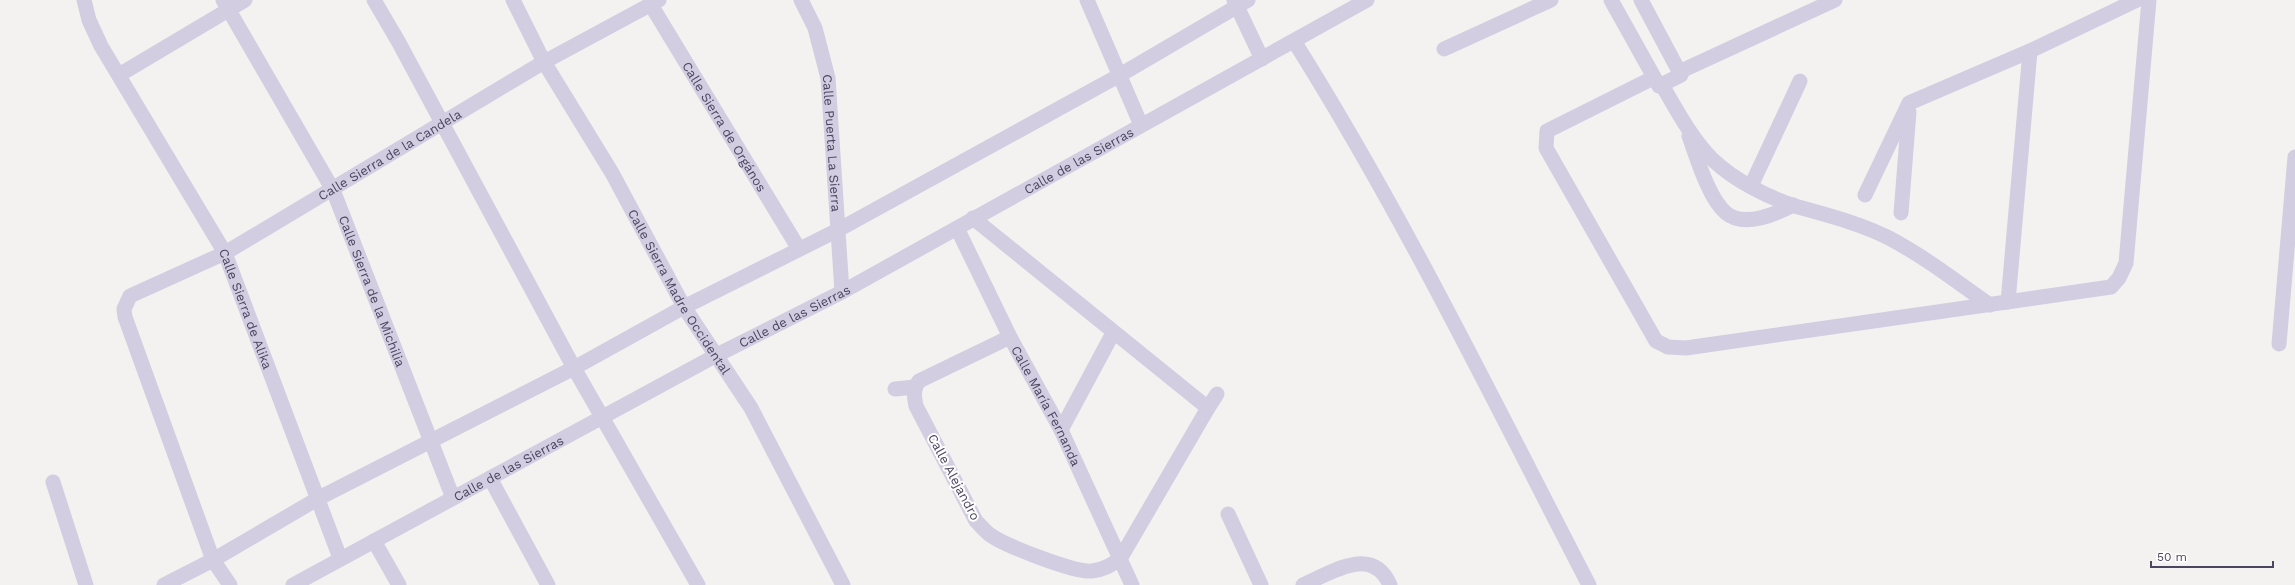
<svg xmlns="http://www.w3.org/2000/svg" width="2295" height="585" font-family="'Work Sans',sans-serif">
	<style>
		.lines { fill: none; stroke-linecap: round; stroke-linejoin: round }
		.street { stroke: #d2cde1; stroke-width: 15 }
		.labels { text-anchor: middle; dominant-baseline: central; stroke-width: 4; stroke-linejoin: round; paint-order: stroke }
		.street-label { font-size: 13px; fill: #4c4560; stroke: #fff }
	</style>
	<rect width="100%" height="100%" fill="#f3f2f0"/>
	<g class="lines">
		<g class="street">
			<path id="s1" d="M84 0 89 20 101 46 225 253 340 558"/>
			<path id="s2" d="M223 0 333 190 453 498"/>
			<path d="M374 0 398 41 574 368 698 585"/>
			<path id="s3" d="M513 0 544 62 612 173 684 307 751 408 843 585"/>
			<path id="s4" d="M801 0 815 28 828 78 842 292"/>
			<path d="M1087 0 1141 125"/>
			<path d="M1234 0 1262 59"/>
			<path d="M1611 0 1659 86 1681 75 1641 0"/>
			<path id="s5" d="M651 5 799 249"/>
			<path d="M1294 41C1404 216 1494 402 1589 585"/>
			<path d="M1444 49 1551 0"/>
			<path d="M1679 72 1835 0"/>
			<path d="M119 75 245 0"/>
			<path d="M1653 78 1547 131 1546 148 1656 341 1668 347 1686 348 2111 287 2119 278 2126 263 2149 0"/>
			<path d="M1662 85C1677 111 1692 139 1713 160 1734 180 1767 197 1795 206 1826 215 1860 223 1889 238 1925 257 1957 282 1990 305"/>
			<path d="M1689 136C1697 158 1709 199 1726 213 1744 228 1776 214 1793 205"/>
			<path d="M1751 186 1800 81"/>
			<path d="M1865 195 1909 103 2030 51 2137 0"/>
			<path d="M1901 213 1909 112"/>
			<path d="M973 218 1208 408 1120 559C1111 565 1103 570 1092 571 1075 573 1003 545 989 534 984 530 980 525 976 521L916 406C914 396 913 389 919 381L1010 337"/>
			<path id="s6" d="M957 228 1010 337 1061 430 1132 585"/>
			<path d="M2008 302 2030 51"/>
			<path d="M2279 344 2295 157"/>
			<path d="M895 389 915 387"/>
			<path d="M1208 408 1217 394"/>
			<path d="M1061 430 1113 333"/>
			<path d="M490 478 548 585"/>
			<path d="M53 482 86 585"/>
			<path d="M1228 514 1261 585"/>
			<path d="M374 541 399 585"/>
			<path d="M164 585 213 560 319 498 574 368 684 307 838 230 1120 75 1248 0"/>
			<path id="s7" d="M230 585 213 560 125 317 124 309 130 296 225 253 544 62 659 0"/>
			<path id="s8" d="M293 585 715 356 842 292 1367 0"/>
			<path d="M1303 585C1331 573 1372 544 1390 585"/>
		</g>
	</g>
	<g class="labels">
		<g class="street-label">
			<text stroke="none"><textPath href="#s5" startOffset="142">Calle Sierra de Orgános</textPath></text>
			<text stroke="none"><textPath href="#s4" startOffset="148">Calle Puerta La Sierra</textPath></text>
			<text stroke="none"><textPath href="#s7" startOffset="607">Calle Sierra de la Candela</textPath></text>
			<text stroke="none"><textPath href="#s8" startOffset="893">Calle de las Sierras</textPath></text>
			<text stroke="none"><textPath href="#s2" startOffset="328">Calle Sierra de la Michilia</textPath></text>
			<text stroke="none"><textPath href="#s3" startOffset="336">Calle Sierra Madre Occidental</textPath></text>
			<text stroke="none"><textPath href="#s1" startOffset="350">Calle Sierra de Alika</textPath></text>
			<text stroke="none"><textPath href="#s8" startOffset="569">Calle de las Sierras</textPath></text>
			<text stroke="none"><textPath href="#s6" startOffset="199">Calle María Fernanda</textPath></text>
			<text stroke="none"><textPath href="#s8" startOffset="245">Calle de las Sierras</textPath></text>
			<text transform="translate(954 477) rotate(62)">Calle Alejandro</text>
		</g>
	</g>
	<path d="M2151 561v6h122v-6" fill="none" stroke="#4c4560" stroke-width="2"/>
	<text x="2157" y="561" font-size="12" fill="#4c4560" stroke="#ffffff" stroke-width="3" paint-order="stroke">50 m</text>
</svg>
